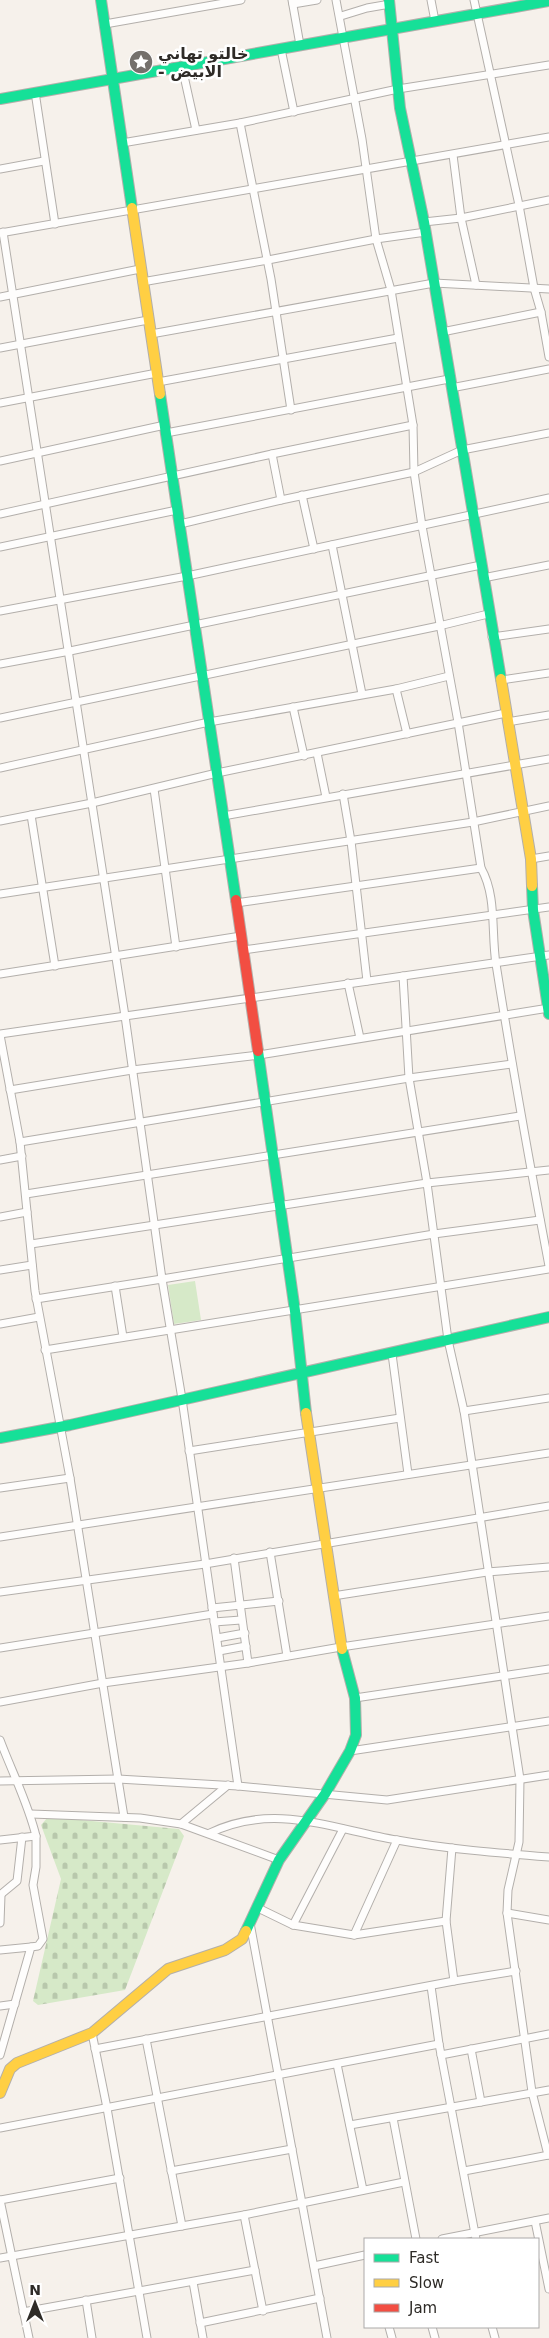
<svg xmlns="http://www.w3.org/2000/svg" width="549" height="2338" font-family="'DejaVu Sans','Noto Sans Arabic',sans-serif">
	<style>
		.cemetery { fill: url(#cemetery-stones) }
		.pitch { fill: #d6e9c8 }
		.lines { fill: none; stroke-linecap: round; stroke-linejoin: round }
		.street-casing { stroke: #b3afab; stroke-width: 9 }
		.fast-casing { stroke: #b3afab; stroke-width: 12 }
		.slow-casing { stroke: #b3afab; stroke-width: 12 }
		.jam-casing { stroke: #b3afab; stroke-width: 12 }
		.street { stroke: #fefdfc; stroke-width: 7 }
		.fast { stroke: #16e098; stroke-width: 10 }
		.slow { stroke: #ffcf43; stroke-width: 10 }
		.jam { stroke: #f24e42; stroke-width: 10 }
		.labels { text-anchor: middle; dominant-baseline: central; stroke-width: 5; stroke-linejoin: round; paint-order: stroke }
		.poi-label { font-size: 16px; font-weight: bold; fill: #2e2b27; stroke: #fff; text-anchor: start }
	</style>
	<defs>
		<pattern id="cemetery-stones" width="16" height="16" patternUnits="userSpaceOnUse" patternTransform="scale(1.25)"><rect width="16" height="16" fill="#d6e9c8"/><path d="M2 7V4a2 2 0 0 1 4 0v3zM10 15v-3a2 2 0 0 1 4 0v3z" fill="#b8c8ac"/></pattern>
	</defs>
	<rect width="100%" height="100%" fill="#f6f1eb"/>
	<path class="cemetery" d="M48 1817 179 1829 184 1836 125 1990 38 2005 33 2001 61 1879 41 1825Z"/>
	<path class="pitch" d="M195 1281 201 1320 174 1324 168 1285Z"/>
	<g class="lines">
		<g class="street-casing">
			<g id="street">
				<path d="M292 0 300 45"/>
				<path d="M336 0 362 139 376 239 391 290 413 425 414 472 422 526 458 722 481 868C497 896 491 932 496 964 512 1065 530 1166 549 1266"/>
				<path d="M431 0 435 21"/>
				<path d="M474 0 519 205 534 288 541 312 549 357"/>
				<path d="M293 4 317 0"/>
				<path d="M341 16 367 8 390 4"/>
				<path d="M105 24 241 0"/>
				<path d="M281 49 294 112"/>
				<path d="M182 67 196 130"/>
				<path d="M35 92 55 224"/>
				<path d="M240 123 271 279 291 410"/>
				<path d="M122 143 240 123 398 89 549 65"/>
				<path d="M453 155 461 218 476 285"/>
				<path d="M0 169 44 161"/>
				<path d="M424 222 461 218 549 200"/>
				<path d="M3 232 125 1016 162 1279 434 1234 540 1220"/>
				<path d="M0 233 549 137"/>
				<path d="M142 282 268 260 376 239 426 232"/>
				<path d="M0 297 140 269"/>
				<path d="M442 332 541 312"/>
				<path d="M151 334 434 283 549 289"/>
				<path d="M0 348 148 320"/>
				<path d="M158 382 398 338"/>
				<path d="M451 388 549 369"/>
				<path d="M0 403 157 373"/>
				<path d="M166 433 449 379"/>
				<path d="M272 454 281 500"/>
				<path d="M0 461 165 425"/>
				<path d="M302 495 314 549"/>
				<path d="M0 514 272 454 413 425"/>
				<path d="M180 524 281 500 414 472 462 450 549 433"/>
				<path d="M332 545 362 694"/>
				<path d="M0 547 177 510"/>
				<path d="M483 578 549 565"/>
				<path d="M0 611 187 576 549 498"/>
				<path d="M492 637 549 629"/>
				<path d="M0 664 70 651 481 565"/>
				<path d="M501 680 549 673"/>
				<path d="M396 689 407 734"/>
				<path d="M293 707 304 756"/>
				<path d="M0 718 439 626 488 614"/>
				<path d="M507 722 549 715"/>
				<path d="M317 753 326 797"/>
				<path d="M0 768 209 722 396 689 449 676"/>
				<path d="M154 789 176 947"/>
				<path d="M343 794 351 841 367 981"/>
				<path d="M31 815 55 966"/>
				<path d="M223 816 549 759"/>
				<path d="M0 821 92 803 217 773 506 713"/>
				<path d="M531 859 549 856"/>
				<path d="M0 894 473 822 549 806"/>
				<path d="M236 903 481 868"/>
				<path d="M243 950 549 907"/>
				<path d="M0 974 241 936"/>
				<path d="M403 976 409 1078 427 1183 448 1340 464 1411 520 1779 519 1842 508 1890 507 1913 532 2092 548 2155"/>
				<path d="M348 983 360 1038"/>
				<path d="M0 1034 549 955"/>
				<path d="M0 1035 20 1142 35 1291 70 1478 124 1817"/>
				<path d="M10 1090 132 1070 259 1055 549 1008"/>
				<path d="M20 1142 409 1078 512 1064"/>
				<path d="M0 1160 22 1156"/>
				<path d="M26 1194 520 1116"/>
				<path d="M0 1217 27 1212"/>
				<path d="M31 1244 427 1183 549 1170"/>
				<path d="M0 1270 32 1265"/>
				<path d="M115 1286 123 1337"/>
				<path d="M36 1299 162 1279 182 1399 238 1786"/>
				<path d="M0 1324 39 1317"/>
				<path d="M45 1350 549 1269"/>
				<path d="M392 1354 408 1474"/>
				<path d="M464 1411 549 1398"/>
				<path d="M189 1451 400 1418"/>
				<path d="M0 1488 70 1478"/>
				<path d="M0 1537 549 1453"/>
				<path d="M270 1552 287 1656"/>
				<path d="M234 1558 248 1663"/>
				<path d="M0 1592 205 1564 549 1506"/>
				<path d="M333 1596 487 1572 549 1567"/>
				<path d="M212 1608 279 1601"/>
				<path d="M214 1622 241 1620"/>
				<path d="M217 1638 245 1633"/>
				<path d="M0 1648 213 1614"/>
				<path d="M219 1651 246 1646"/>
				<path d="M355 1698 549 1669"/>
				<path d="M0 1702 103 1683 248 1663 341 1647 549 1616"/>
				<path d="M0 1740C12 1772 28 1803 36 1836L0 1840"/>
				<path d="M350 1751 549 1721"/>
				<path d="M0 1781 118 1779 238 1786 387 1800 549 1775"/>
				<path d="M31 1814 140 1818 181 1824 279 1860"/>
				<path d="M181 1824 228 1785"/>
				<path d="M210 1833C274 1802 332 1829 397 1840 447 1849 498 1853 549 1857"/>
				<path d="M452 1848 446 1921 454 1981"/>
				<path d="M0 1895 17 1881 22 1837"/>
				<path d="M258 1908 293 1925 354 1935 446 1921"/>
				<path d="M507 1913 549 1920"/>
				<path d="M0 1923 1 1895"/>
				<path d="M250 1923 327 2338"/>
				<path d="M293 1925 343 1829"/>
				<path d="M354 1935 397 1840"/>
				<path d="M0 1950 31 1947"/>
				<path d="M431 1986 439 2044 476 2239"/>
				<path d="M0 2006 15 2004"/>
				<path d="M92 2033 107 2108 147 2338"/>
				<path d="M146 2039 182 2226"/>
				<path d="M95 2049 454 1981 516 1971"/>
				<path d="M471 2049 481 2102"/>
				<path d="M0 2055 31 1947 38 1946 43 1939 33 1885 36 1867V1836"/>
				<path d="M441 2055 549 2034"/>
				<path d="M337 2064 363 2190"/>
				<path d="M393 2118 416 2239"/>
				<path d="M350 2125 549 2090"/>
				<path d="M0 2128 439 2044"/>
				<path d="M171 2171 292 2149"/>
				<path d="M464 2171 549 2155"/>
				<path d="M0 2200 29 2338"/>
				<path d="M0 2200 120 2178"/>
				<path d="M244 2215 263 2311"/>
				<path d="M535 2221 549 2289"/>
				<path d="M442 2239 549 2218"/>
				<path d="M0 2258 244 2215 404 2182"/>
				<path d="M314 2266 365 2255"/>
				<path d="M193 2282 203 2338"/>
				<path d="M86 2300 92 2338"/>
				<path d="M23 2312 255 2270"/>
				<path d="M200 2323 320 2298"/>
				<path d="M389 2327 392 2338"/>
				<path d="M432 2327 435 2338"/>
				<path d="M492 2327 495 2338"/>
			</g>
		</g>
		<g class="fast-casing">
			<g id="fast">
				<path d="M101 0 132 208"/>
				<path d="M389 0 400 108 424 222 501 679"/>
				<path d="M0 99 549 1"/>
				<path d="M160 394 236 900"/>
				<path d="M532 886 533 910 549 1014"/>
				<path d="M258 1051 295 1311 306 1413"/>
				<path d="M0 1438 70 1425 549 1317"/>
				<path d="M246 1931 279 1860 325 1794 350 1751 356 1735 355 1698 342 1649"/>
			</g>
		</g>
		<g class="slow-casing">
			<g id="slow">
				<path d="M132 208 160 394"/>
				<path d="M501 679 531 859 532 886"/>
				<path d="M306 1413 342 1649"/>
				<path d="M0 2093 10 2069 17 2063 92 2033 168 1969 225 1950 242 1939 246 1931"/>
			</g>
		</g>
		<g class="jam-casing">
			<path id="jam" d="M236 900 258 1051"/>
		</g>
		<use href="#street" class="street"/>
		<use href="#fast" class="fast"/>
		<use href="#slow" class="slow"/>
		<use href="#jam" class="jam"/>
	</g>
	<defs>
		<g id="sight-disc" transform="scale(1.25)"><circle r="9.5" fill="#74706c" stroke="#fff"/><path d="M0-6L1.8-2.2L6-1.7L2.9 1.2L3.7 5.4L0 3.3L-3.7 5.4L-2.9 1.2L-6-1.7L-1.8-2.2Z" fill="#fff"/></g>
	</defs>
	<g fill-rule="evenodd">
		<use href="#sight-disc" x="141" y="62"/>
	</g>
	<g class="labels">
		<g class="poi-label">
			<text x="158" y="53">خالتو تهاني<tspan x="158" dy="18">- الابيض</tspan></text>
		</g>
	</g>
	<rect x="364" y="2238" width="175" height="90" fill="#ffffff" stroke="#abaaa9"/>
	<rect x="374" y="2254" width="25" height="8" fill="#16e098" stroke="#abaaa9"/>
	<text x="409" y="2263" font-size="15" fill="#2e2b27">Fast</text>
	<rect x="374" y="2279" width="25" height="8" fill="#ffcf43" stroke="#abaaa9"/>
	<text x="409" y="2288" font-size="15" fill="#2e2b27">Slow</text>
	<rect x="374" y="2304" width="25" height="8" fill="#f24e42" stroke="#abaaa9"/>
	<text x="409" y="2313" font-size="15" fill="#2e2b27">Jam</text>
	<g transform="translate(35 2303)" stroke="#ffffff" stroke-width="4" paint-order="stroke">
	<path d="M0-4L9 19L0 12L-9 19Z" fill="#2e2b27"/>
	<text y="-8" font-size="14" font-weight="bold" text-anchor="middle" fill="#2e2b27">N</text>
	</g>
</svg>
